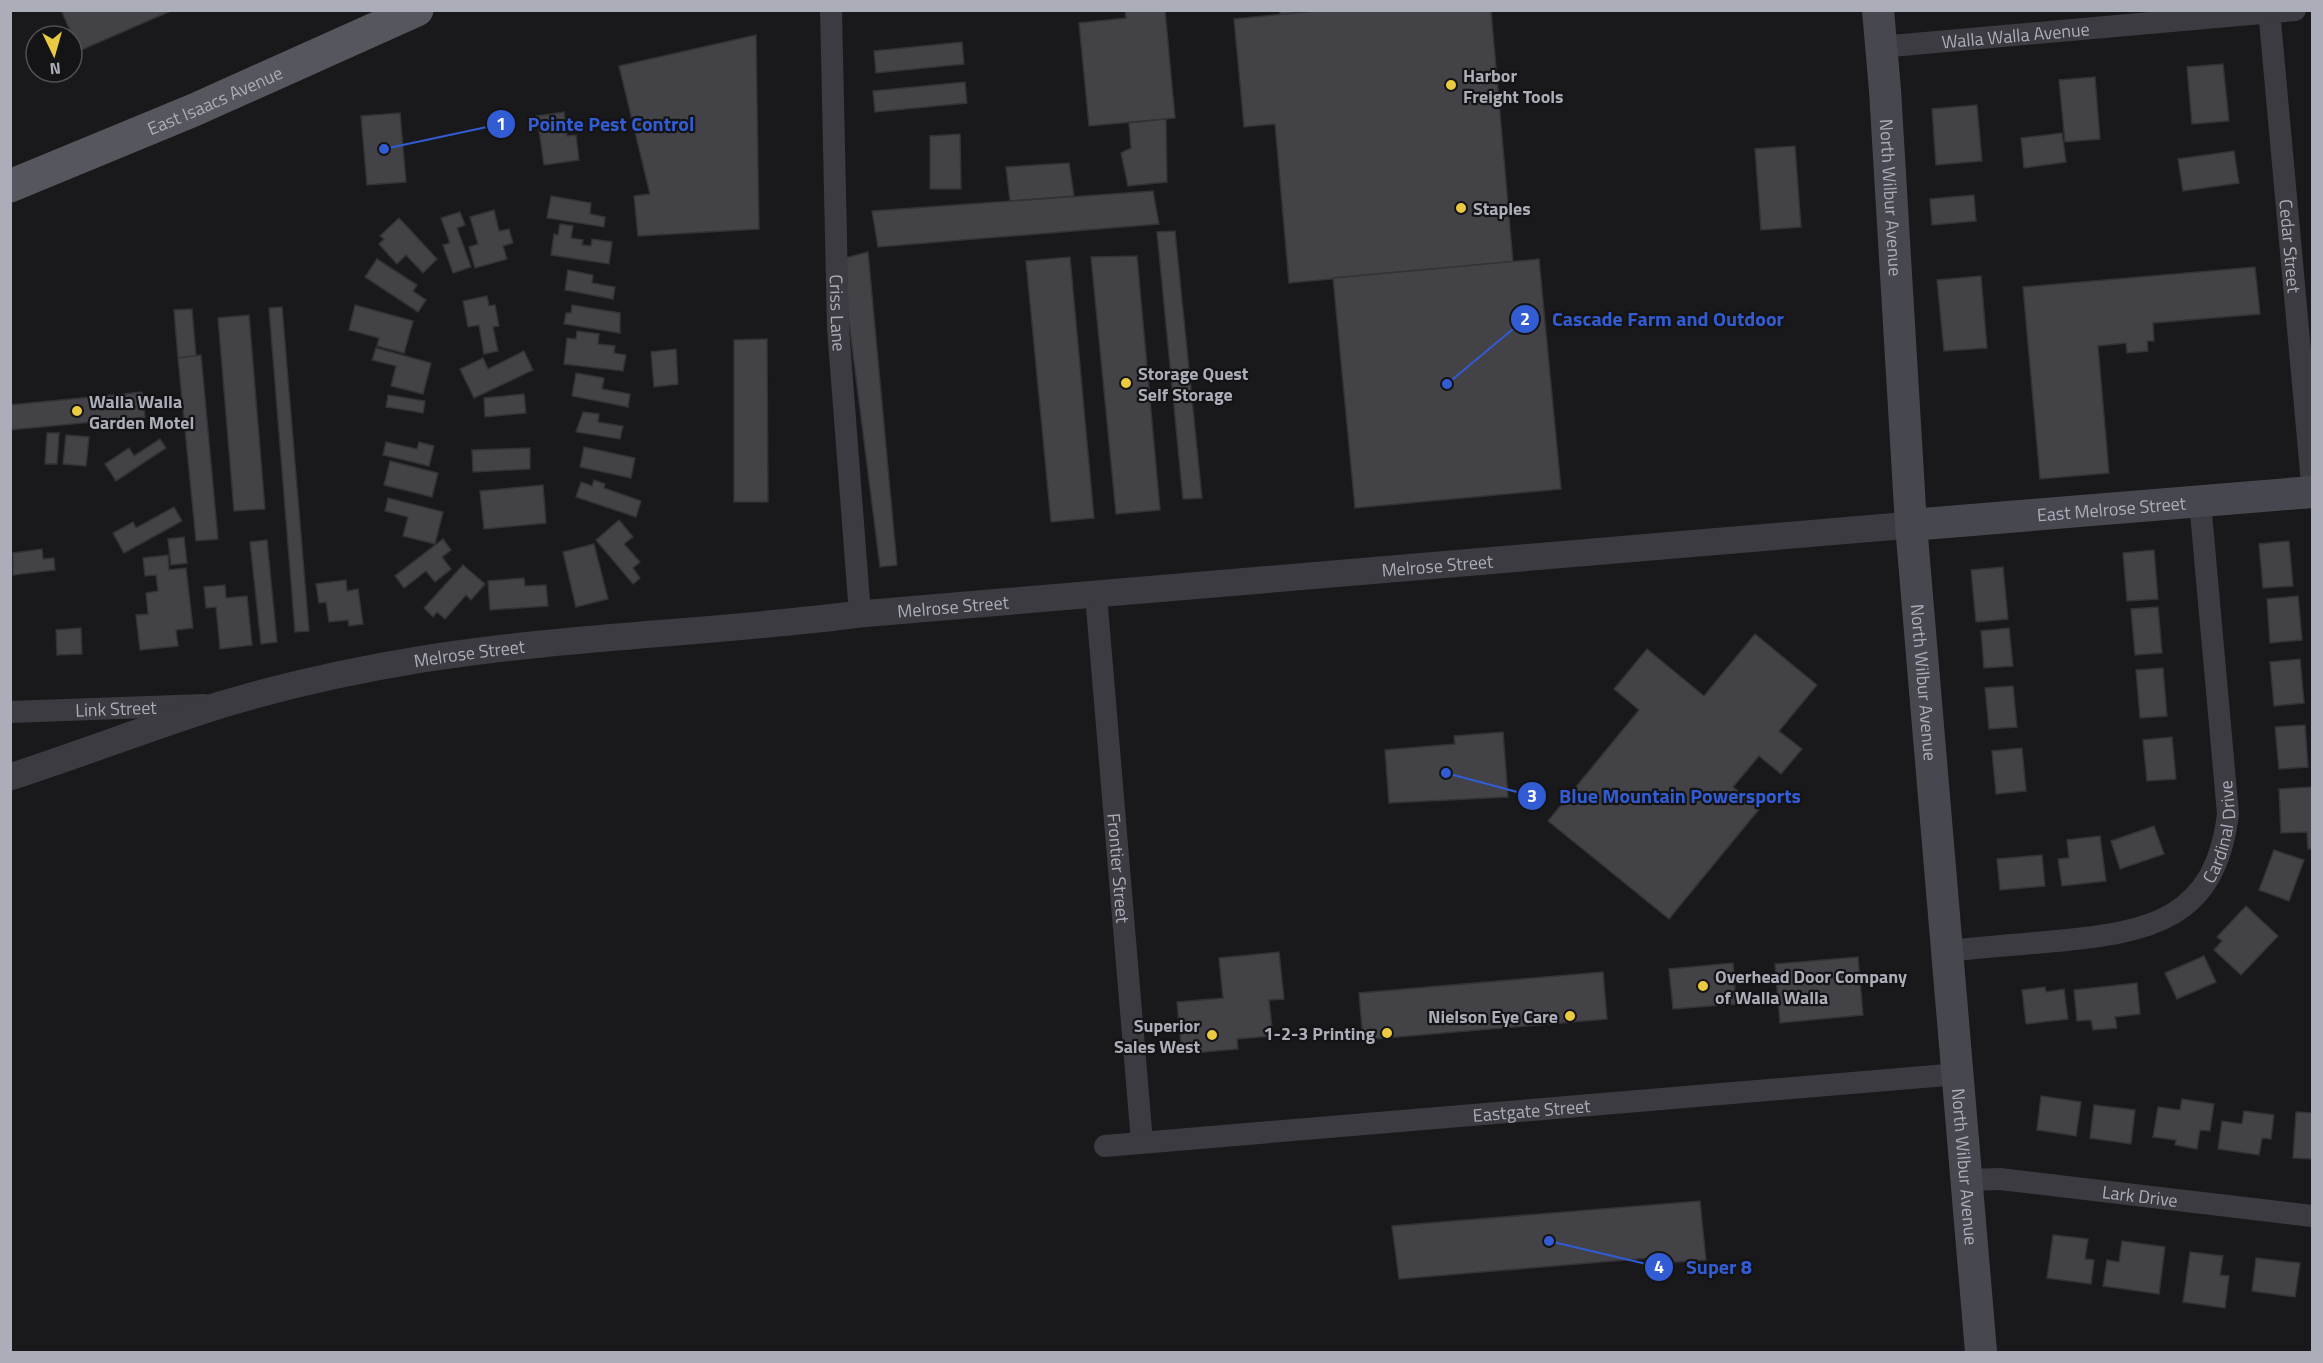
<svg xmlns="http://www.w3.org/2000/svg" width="2323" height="1363" font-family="'Titillium Web',sans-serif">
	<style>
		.building { fill: #434247; stroke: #333236; stroke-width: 1.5 }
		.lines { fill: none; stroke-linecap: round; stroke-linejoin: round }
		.minor { stroke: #3b3b41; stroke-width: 22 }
		.tertiary { stroke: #3b3b41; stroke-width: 27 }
		.secondary { stroke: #47484f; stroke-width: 32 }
		.primary { stroke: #56565e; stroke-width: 33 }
		.poi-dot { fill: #eaca40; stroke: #141315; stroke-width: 2 }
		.labels { text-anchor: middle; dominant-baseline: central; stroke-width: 4.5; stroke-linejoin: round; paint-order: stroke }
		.street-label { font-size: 18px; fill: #abadb9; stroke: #141315 }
		.poi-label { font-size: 18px; font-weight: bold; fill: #abadb9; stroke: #141315; text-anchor: start }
		.leader { fill: none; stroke: #325cd3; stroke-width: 2 }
		.callout-dot { fill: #325cd3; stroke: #141315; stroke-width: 2 }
		.mark-label { font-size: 18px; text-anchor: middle; font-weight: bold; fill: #fff }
		.callout-label { font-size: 20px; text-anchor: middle; font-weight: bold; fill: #325cd3; stroke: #141315; stroke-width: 4.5; stroke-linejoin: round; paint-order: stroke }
	</style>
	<rect width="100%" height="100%" fill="#19181a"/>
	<g class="building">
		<path d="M61 10H173L79 51Z"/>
		<path d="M1125 10H1165L1175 118 1089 126 1079 23 1126 18Z"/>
		<path d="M1280 10H1325L1280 15Z"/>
		<path d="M1325 10H1491L1513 262 1289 283 1275 124 1244 127 1234 19Z"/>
		<path d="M756 35 759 229 638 236 634 196 650 194 619 66Z"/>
		<path d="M962 42 964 64 876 73 874 51Z"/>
		<path d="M2223 64 2229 121 2192 124 2187 67Z"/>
		<path d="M2095 77 2100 139 2065 142 2059 80Z"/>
		<path d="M965 82 967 103 875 112 873 91Z"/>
		<path d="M1977 105 1982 161 1936 165 1932 109Z"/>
		<path d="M564 112 567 136 576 135 579 160 544 165 537 116Z"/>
		<path d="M400 113 406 182 367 185 361 116Z"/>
		<path d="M1166 119 1167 182 1128 186 1121 153 1131 148 1129 123Z"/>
		<path d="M2062 133 2066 162 2024 168 2021 138Z"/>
		<path d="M960 134 961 189H930V136Z"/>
		<path d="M1795 146 1801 227 1761 230 1755 149Z"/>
		<path d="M2234 151 2239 183 2183 191 2178 159Z"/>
		<path d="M1069 163 1074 196 1010 201 1006 167Z"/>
		<path d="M1153 191 1159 224 878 247 872 211Z"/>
		<path d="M1974 195 1976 221 1932 225 1930 199Z"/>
		<path d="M551 196 591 203 590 214 605 217 604 227 547 218Z"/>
		<path d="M494 210 499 231 509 229 513 243 503 246 507 259 475 268 469 247 478 244 470 217Z"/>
		<path d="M460 212 465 225 457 228 471 267 453 273 443 245 450 243 441 218Z"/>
		<path d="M399 218 437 259 423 273 406 255 397 264 379 244 384 239 380 236Z"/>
		<path d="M560 224 573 226 571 238 583 240 582 245 591 246 592 239 612 242 609 264 551 255 554 234 558 235Z"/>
		<path d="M1175 231 1202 498 1183 499 1157 232Z"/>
		<path d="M868 252 897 565 880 567 841 259Z"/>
		<path d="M1137 256 1160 510 1116 514 1091 257Z"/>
		<path d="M1070 257 1094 518 1051 522 1026 261Z"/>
		<path d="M377 259 417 285 413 291 426 300 418 312 365 277Z"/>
		<path d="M1539 259 1561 489 1355 508 1333 278Z"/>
		<path d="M2255 267 2260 314 2153 323 2154 341H2147L2148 351 2127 353 2126 343 2098 346 2109 473 2040 479 2023 287Z"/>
		<path d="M568 270 593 275 592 283 615 287 613 299 565 290Z"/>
		<path d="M1981 276 1987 348 1944 351 1937 280Z"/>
		<path d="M487 296 489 306 495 305 499 326 493 327 498 351 484 354 479 325 468 327 463 301Z"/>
		<path d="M355 305 413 321 404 353 377 346 379 338 349 330Z"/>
		<path d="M572 305 620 313V333L564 324 566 313H571Z"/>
		<path d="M282 307 309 631 295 632 269 308Z"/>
		<path d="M192 309 196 356 178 358 174 310Z"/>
		<path d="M249 315 265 509 234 511 218 318Z"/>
		<path d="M577 331 599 334 598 344 615 346 614 353 626 355 623 371 564 364 567 338 576 339Z"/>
		<path d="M767 339 768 502H734V340Z"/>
		<path d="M376 348 431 363 423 394 391 386 396 366 372 360Z"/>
		<path d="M676 349 678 384 654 387 651 352Z"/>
		<path d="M524 351 533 370 474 398 460 369 483 358 488 369Z"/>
		<path d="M201 355 218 539 196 541 178 358Z"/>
		<path d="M576 373 604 378 602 389 630 394 628 407 572 396Z"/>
		<path d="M142 392 145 417 10 430V405Z"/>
		<path d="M524 394 526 413 485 417 484 398Z"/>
		<path d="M388 395 425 401 423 413 386 407Z"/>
		<path d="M583 412 599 414 598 422 623 426 620 439 576 432Z"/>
		<path d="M47 433H59L57 464H45Z"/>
		<path d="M66 435 89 437 86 466 63 464Z"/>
		<path d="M160 439 166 448 116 481 105 464 129 448 134 456Z"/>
		<path d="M386 442 417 449 419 442 434 446 429 466 383 455Z"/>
		<path d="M584 447 635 458 631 478 580 467Z"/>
		<path d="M530 448V469L473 472 472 450Z"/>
		<path d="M390 461 438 473 432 497 384 485Z"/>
		<path d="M594 480 605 484 604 488 641 501 636 517 576 497 581 482 592 486Z"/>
		<path d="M543 485 546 523 484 529 480 491Z"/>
		<path d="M388 498 443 512 435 544 403 536 408 517 385 511Z"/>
		<path d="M174 507 182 521 124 553 113 533 133 522 136 528Z"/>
		<path d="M619 520 633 537 624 544 640 562 633 568 640 578 633 584 596 540Z"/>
		<path d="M184 537 187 563 171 565 168 539Z"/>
		<path d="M443 539 451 550 442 557 451 569 435 582 426 571 404 588 395 576Z"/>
		<path d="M267 540 277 642 261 644 250 542Z"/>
		<path d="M2289 541 2293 586 2263 588 2259 544Z"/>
		<path d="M594 544 608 599 576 607 563 552Z"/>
		<path d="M42 549 43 559 54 558 55 570 13 575V553Z"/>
		<path d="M2154 550 2158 599 2127 601 2123 553Z"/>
		<path d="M168 555 169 570 186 568 193 628 176 630 178 646 140 650 136 615 148 614 146 593 158 591 156 575 145 576 143 558Z"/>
		<path d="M463 565 485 584 471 600 466 595 445 619 437 612 433 617 424 608Z"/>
		<path d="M2003 567 2008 619 1976 622 1971 570Z"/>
		<path d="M524 578 525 586 546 585 548 606 490 610 488 581Z"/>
		<path d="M346 580 347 591 358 589 363 624 349 626 348 620 329 622 326 602 319 603 316 584Z"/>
		<path d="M225 585 226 598 247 596 252 645 220 649 216 607 206 608 204 587Z"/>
		<path d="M2298 596 2302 640 2270 643 2267 599Z"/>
		<path d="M2158 607 2162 653 2135 655 2131 609Z"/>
		<path d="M81 628 82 654 57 655 56 630Z"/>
		<path d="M2009 628 2013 666 1984 668 1981 631Z"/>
		<path d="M1755 634 1817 685 1779 731 1802 749 1781 774 1759 756 1733 787 1760 808 1669 919 1548 821 1639 710 1614 689 1647 649 1704 696Z"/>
		<path d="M2300 659 2304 703 2274 706 2270 662Z"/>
		<path d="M2163 668 2167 716 2140 718 2136 670Z"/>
		<path d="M2013 686 2017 727 1989 729 1985 688Z"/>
		<path d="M2305 725 2308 767 2279 769 2275 727Z"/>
		<path d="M1503 732 1508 797 1389 803 1385 750 1455 744 1454 736Z"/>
		<path d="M2172 737 2176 779 2147 781 2143 740Z"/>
		<path d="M2022 748 2026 791 1996 794 1992 751Z"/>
		<path d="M2312 787V849H2308L2307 832 2281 833 2279 789Z"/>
		<path d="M2154 826 2164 854 2120 869 2111 841Z"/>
		<path d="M2100 836 2106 881 2062 886 2058 859 2069 858 2067 840Z"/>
		<path d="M2274 850 2304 860 2289 901 2259 890Z"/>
		<path d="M2042 855 2045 886 2000 890 1997 859Z"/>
		<path d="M2246 906 2278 936 2241 975 2214 950 2222 941 2217 937Z"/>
		<path d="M1279 952 1284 999 1269 1000 1273 1036 1237 1039 1238 1049 1182 1054 1177 1002 1223 998 1219 958Z"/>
		<path d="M2204 956 2216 982 2177 999 2165 973Z"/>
		<path d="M1858 957 1863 1015 1780 1023 1775 964Z"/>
		<path d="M1733 963 1736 1004 1673 1009 1669 969Z"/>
		<path d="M1603 972 1607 1019 1363 1040 1359 993Z"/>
		<path d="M2137 983 2140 1014 2115 1017 2117 1028 2093 1030 2091 1020 2077 1021 2074 990Z"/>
		<path d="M2045 987 2046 992 2064 989 2068 1019 2026 1024 2022 990Z"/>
		<path d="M2041 1096 2081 1102 2076 1136 2037 1130Z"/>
		<path d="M2182 1099 2214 1104 2210 1131 2200 1130 2197 1149 2175 1145 2176 1140 2153 1137 2158 1107 2180 1110Z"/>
		<path d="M2094 1105 2135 1110 2131 1144 2090 1138Z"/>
		<path d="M2244 1111 2274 1115 2271 1139 2262 1138 2259 1155 2218 1149 2222 1121 2242 1124Z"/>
		<path d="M2296 1112 2312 1113V1159L2293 1158Z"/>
		<path d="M1700 1201 1706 1260 1663 1263 1662 1257 1399 1279 1392 1226Z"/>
		<path d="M2053 1235 2088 1239 2085 1259 2094 1260 2091 1284 2047 1278Z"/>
		<path d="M2122 1241 2165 1247 2159 1294 2103 1286 2107 1260 2119 1262Z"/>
		<path d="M2190 1252 2223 1256 2220 1275 2229 1276 2225 1308 2183 1302Z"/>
		<path d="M2256 1258 2300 1263 2295 1297 2252 1291Z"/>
	</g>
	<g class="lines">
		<g class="minor">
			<path id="s1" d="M831 10 838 328 860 614"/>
			<path id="s2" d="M2269 10 2312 483"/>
			<path id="s3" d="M1880 47 2295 10"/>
			<path id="s4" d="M1096 595 1142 1142"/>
			<path id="s5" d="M10 712 204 705"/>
			<path id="s6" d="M1947 951C1984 947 2021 944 2057 941 2150 932 2215 920 2228 814L2200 502"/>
			<path id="s7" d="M1105 1146 1958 1074"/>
			<path id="s8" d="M1967 1180 2000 1179 2312 1216"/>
		</g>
		<path class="tertiary" id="s9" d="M10 777C81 754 150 727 220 705 286 685 355 670 423 659 568 636 715 633 860 614L1911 525"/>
		<g class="secondary">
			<path id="s10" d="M1878 10 1885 90 1911 525 1981 1352"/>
			<path id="s11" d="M1911 525 2312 492"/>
		</g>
		<path class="primary" id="s12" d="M10 186 194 110 417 10"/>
	</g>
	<g class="poi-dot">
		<circle cx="1451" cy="85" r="6"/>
		<circle cx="1461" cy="208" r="6"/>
		<circle cx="1126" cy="383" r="6"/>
		<circle cx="77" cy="411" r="6"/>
		<circle cx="1703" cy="986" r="6"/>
		<circle cx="1570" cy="1016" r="6"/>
		<circle cx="1387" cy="1033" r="6"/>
		<circle cx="1212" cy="1035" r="6"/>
	</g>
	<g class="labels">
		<g class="street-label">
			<text stroke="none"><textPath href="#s3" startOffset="136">Walla Walla Avenue</textPath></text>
			<text stroke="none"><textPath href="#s12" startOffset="222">East Isaacs Avenue</textPath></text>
			<text stroke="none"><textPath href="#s10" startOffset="188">North Wilbur Avenue</textPath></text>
			<text stroke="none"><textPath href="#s2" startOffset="237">Cedar Street</textPath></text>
			<text stroke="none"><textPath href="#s1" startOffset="303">Criss Lane</textPath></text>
			<text stroke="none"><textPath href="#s11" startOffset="201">East Melrose Street</textPath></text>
			<text stroke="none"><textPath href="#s9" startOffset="1449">Melrose Street</textPath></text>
			<text stroke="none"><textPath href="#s9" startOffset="963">Melrose Street</textPath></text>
			<text stroke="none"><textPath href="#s9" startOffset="477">Melrose Street</textPath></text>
			<text stroke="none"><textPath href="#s10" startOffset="674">North Wilbur Avenue</textPath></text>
			<text stroke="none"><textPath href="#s5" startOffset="106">Link Street</textPath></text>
			<text stroke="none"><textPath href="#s6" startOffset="330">Cardinal Drive</textPath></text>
			<text stroke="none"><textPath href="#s4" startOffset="274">Frontier Street</textPath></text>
			<text stroke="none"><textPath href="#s7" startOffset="428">Eastgate Street</textPath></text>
			<text stroke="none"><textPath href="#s10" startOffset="1160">North Wilbur Avenue</textPath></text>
			<text stroke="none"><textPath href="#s8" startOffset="174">Lark Drive</textPath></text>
		</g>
		<g class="poi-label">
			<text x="1463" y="75">Harbor<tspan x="1463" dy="21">Freight Tools</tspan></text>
			<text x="1473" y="208">Staples</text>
			<text x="1138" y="373">Storage Quest<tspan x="1138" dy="21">Self Storage</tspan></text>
			<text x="89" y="401">Walla Walla<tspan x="89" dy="21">Garden Motel</tspan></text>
			<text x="1715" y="976">Overhead Door Company<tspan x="1715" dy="21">of Walla Walla</tspan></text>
			<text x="1558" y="1016" text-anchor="end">Nielson Eye Care</text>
			<text x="1200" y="1025" text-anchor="end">Superior<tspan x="1200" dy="21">Sales West</tspan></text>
			<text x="1375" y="1033" text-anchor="end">1-2-3 Printing</text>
		</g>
	</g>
	<path class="leader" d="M384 149L501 124M1447 384L1525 319M1446 773L1532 796M1549 1241L1659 1267"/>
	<g class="callout-dot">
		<circle cx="384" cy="149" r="6"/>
		<circle cx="1447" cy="384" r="6"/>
		<circle cx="1446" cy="773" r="6"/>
		<circle cx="1549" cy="1241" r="6"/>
		<circle cx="501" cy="124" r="15"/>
		<circle cx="1525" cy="319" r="15"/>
		<circle cx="1532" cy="796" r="15"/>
		<circle cx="1659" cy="1267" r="15"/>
	</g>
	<g class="mark-label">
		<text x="501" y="130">1</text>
		<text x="1525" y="325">2</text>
		<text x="1532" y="802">3</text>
		<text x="1659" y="1273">4</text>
	</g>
	<g class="callout-label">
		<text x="611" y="131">Pointe Pest Control</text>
		<text x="1668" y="326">Cascade Farm and Outdoor</text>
		<text x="1680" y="803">Blue Mountain Powersports</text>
		<text x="1719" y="1274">Super 8</text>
	</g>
	<rect width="2323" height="1363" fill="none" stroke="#abadb9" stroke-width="24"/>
	<g transform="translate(54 54) rotate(175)"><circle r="28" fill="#141315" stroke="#505157" stroke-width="1.5"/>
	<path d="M0-4.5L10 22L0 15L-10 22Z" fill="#eaca40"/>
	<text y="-9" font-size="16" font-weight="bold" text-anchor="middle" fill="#abadb9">N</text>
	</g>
</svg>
